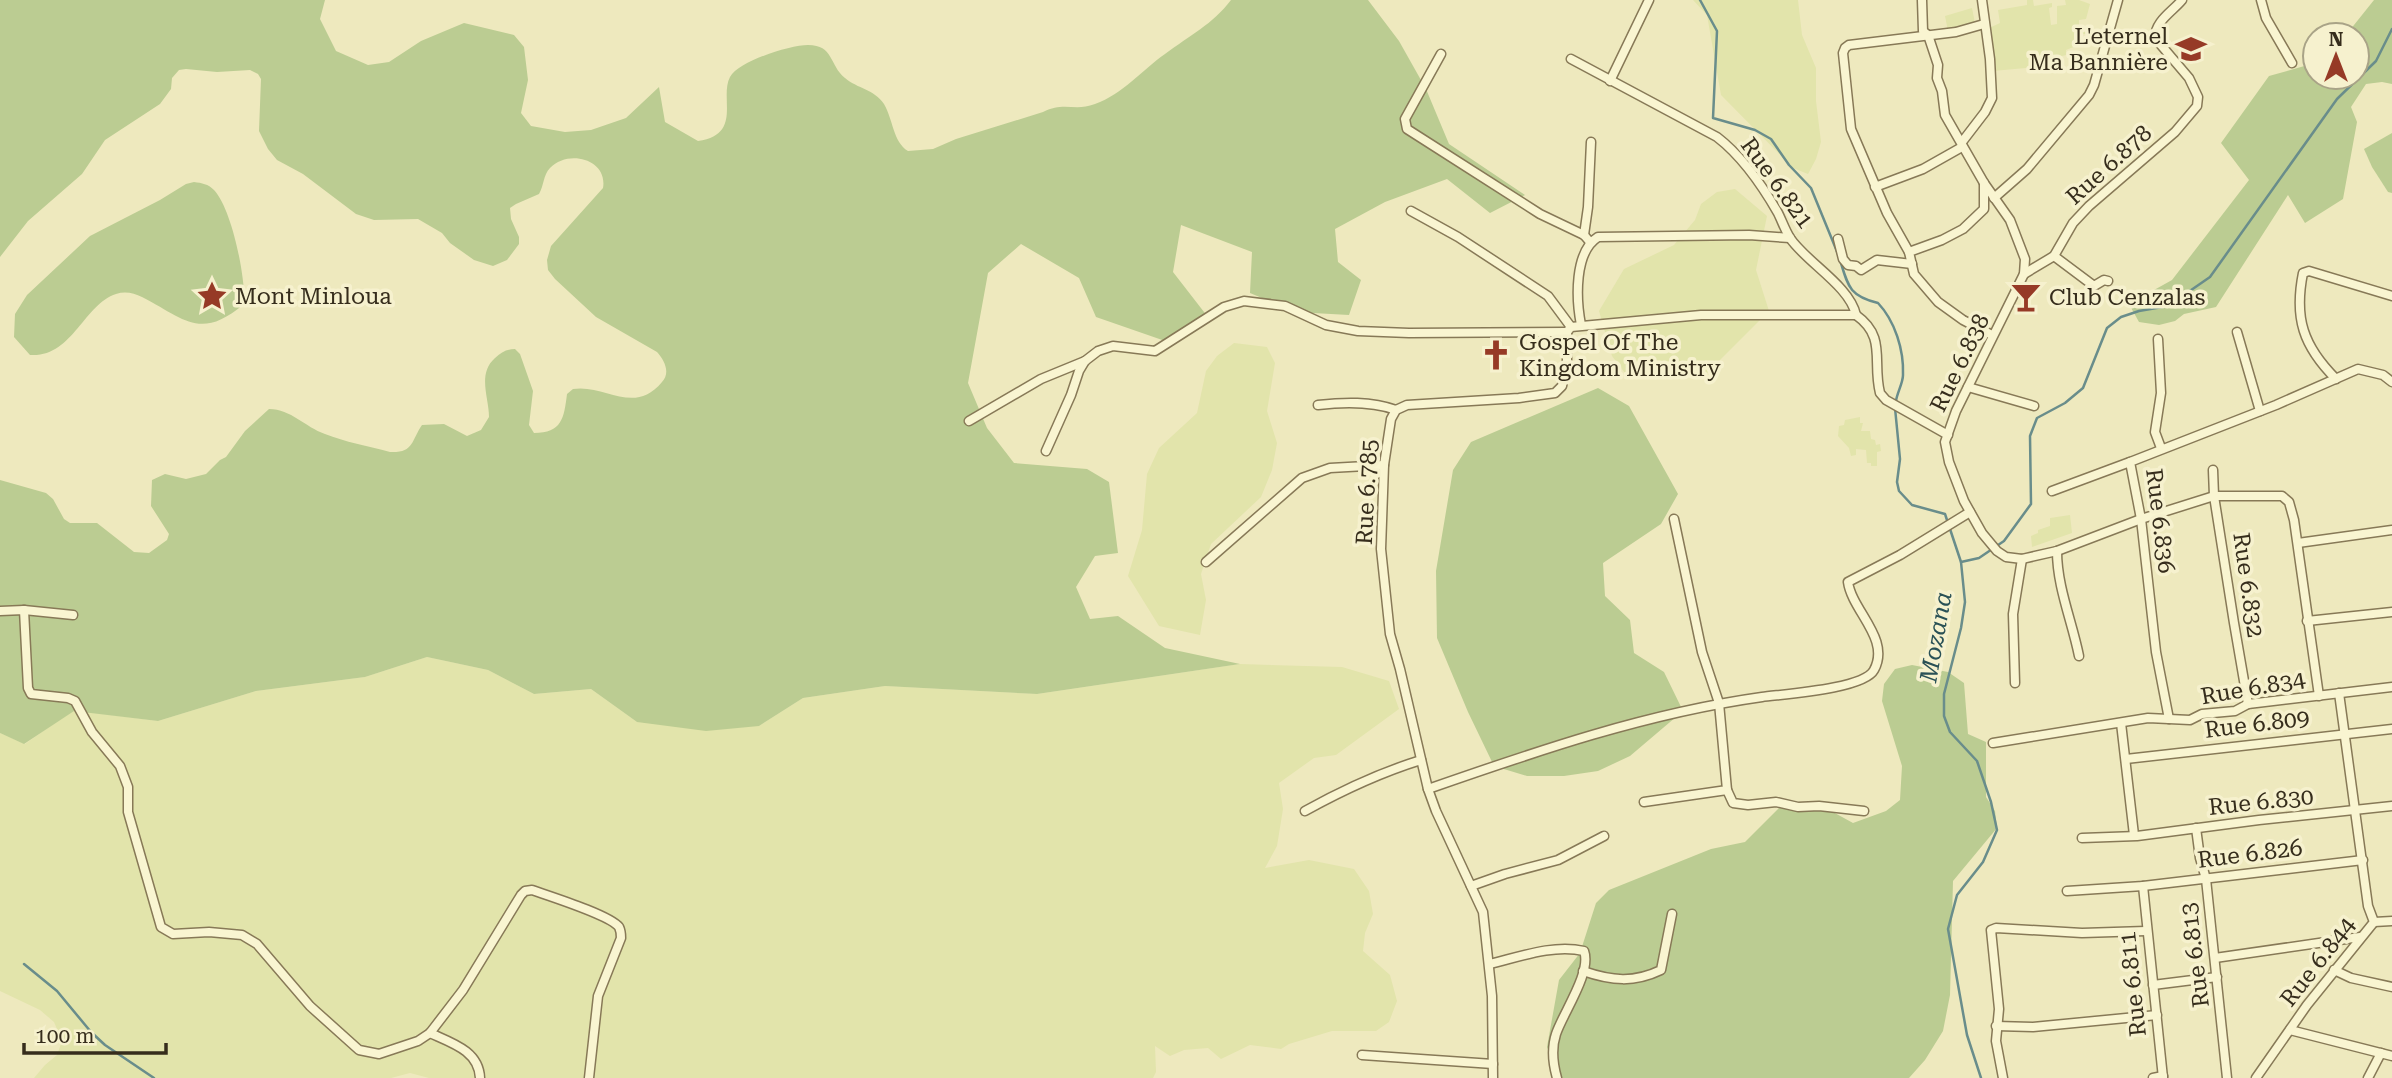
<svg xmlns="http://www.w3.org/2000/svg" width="2392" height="1078" font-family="'Roboto Serif',serif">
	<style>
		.farmland { fill: #e2e4ab }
		.green { fill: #bbcc92 }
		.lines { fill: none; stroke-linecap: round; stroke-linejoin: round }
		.stream { stroke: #698d8b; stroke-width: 2.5 }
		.minor-casing { stroke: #877957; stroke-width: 11 }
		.minor { stroke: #f9f5d1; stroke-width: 8 }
		.labels { text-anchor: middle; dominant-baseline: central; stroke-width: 7; stroke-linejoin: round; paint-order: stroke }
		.poi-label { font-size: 23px; fill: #362d1c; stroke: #f6f1ce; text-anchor: start }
		.street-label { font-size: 23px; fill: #362d1c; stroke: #f6f1ce }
		.water-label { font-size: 24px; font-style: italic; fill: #2a5156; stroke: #f6f1ce }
	</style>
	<rect width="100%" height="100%" fill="#eee9be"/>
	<g class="farmland">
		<path d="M1693 0H1798L1802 35 1816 68V101L1821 142 1816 159 1808 174 1793 168 1721 95 1707 15Z"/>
		<path d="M2027 0H2033L2034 6 2052 3V7L2049 8 2051 25 2057 24V6L2066 5 2065 0H2079L2090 4 2086 19 2079 20V26H2085L2086 34H2075L2076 46 2066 50V55L2050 59 2036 67 1993 71 1987 29 2000 23 1998 10 2027 5Z"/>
		<path d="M1972 8 1975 23 1948 31 1945 16Z"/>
		<path d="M1735 189 1767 216 1756 270 1769 311 1706 374 1628 377 1612 356 1599 311 1624 269 1674 245 1695 220 1701 204 1717 192Z"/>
		<path d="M1234 343 1267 347 1275 363 1267 411 1277 443 1272 470 1261 497 1211 544 1201 574 1206 600 1200 635 1159 626 1128 576 1142 530 1147 474 1159 448 1197 413 1206 371 1217 356Z"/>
		<path d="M1860 417V423H1863L1861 431H1870L1871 439 1875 440 1876 445 1880 444 1881 451 1877 452V466H1871V463H1867L1866 450 1856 449V455L1851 456 1849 448 1838 436 1839 426 1844 425 1845 420Z"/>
		<path d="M2070 515 2072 533 2032 547 2031 536 2038 533V530L2050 526V518Z"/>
		<path d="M427 657 488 670 534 694 591 689 637 722 759 726 803 698 885 686 1037 694 1240 664 1342 667 1389 681 1399 709 1336 755 1314 758 1279 783 1283 809 1277 846 1265 868 1309 860 1354 869 1369 891 1373 914 1365 933 1363 951 1390 975 1397 1001 1389 1022 1376 1031H1332L1289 1044 1281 1049 1250 1045 1221 1059 1208 1048 1184 1050 1170 1056 1155 1046 1156 1072 1153 1078H429L410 1073 391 1078H34L45 1065 57 1055 62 1041 54 1022 40 1010 0 991V733L25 744 73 710 158 721 256 691 365 677Z"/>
	</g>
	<g class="green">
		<path d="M0 0H325L320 19 336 51 368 65 389 62 421 41 464 23 514 35 524 47 528 80 521 113 531 126 565 132 591 130 626 118 659 87 665 122 698 141C743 134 719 98 730 77 739 61 790 45 808 45 834 45 829 65 845 78 858 89 874 89 884 104 893 119 893 142 908 151L933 149 956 139 1043 112C1065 101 1074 112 1095 104 1123 94 1142 70 1165 54 1189 36 1213 24 1231 0H1368L1399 41 1426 89 1449 144 1525 195 1490 213 1447 179 1385 202 1335 229 1338 262 1361 280 1349 315 1295 312 1250 293 1252 252 1181 225 1173 272 1211 321 1168 342 1096 317 1079 278 1021 244 988 273 968 383 987 428 1014 463 1087 469 1109 482 1118 553 1095 556 1076 587 1090 619 1118 616 1165 648 1240 664 1037 694 885 686 803 698 759 726 706 731 637 722 591 689 534 694 488 670 427 657 365 677 256 691 158 721 74 711 24 744 0 733V480L46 493 53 499 64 519 70 523H97L134 552 149 553 167 540 169 534 151 506 152 480 165 474 186 479 206 474 220 460 226 457 245 431 269 409C291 409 305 427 325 434 345 442 368 446 390 452 414 453 411 441 422 425L444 424 467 436 481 430 489 417C489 397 477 374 495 358 501 352 507 349 515 349L520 354 533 391 529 425 534 433C562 433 564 418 567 394L573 389C606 384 634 416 662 382 671 372 664 360 657 352L596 317 555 279 548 270 547 260 551 246 603 188C608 159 568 149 550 168 543 175 544 186 539 194L516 204 510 208 511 219 519 237V244L507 260 493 266 474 260 450 243 442 233 418 219 374 220 356 214 303 174 277 160 268 149 259 131 261 79 258 74 250 70 217 72 186 69 179 70 172 78 171 89 160 104 105 140 82 174 28 221 0 257Z"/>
		<path d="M2374 0H2392V84L2382 82 2366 84 2351 107 2357 122 2343 199 2305 223 2288 195 2216 307 2184 314 2175 321 2159 325 2139 322 2129 304 2172 280 2249 180 2221 143 2269 76 2315 63V77H2357V35H2346Z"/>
		<path d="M2392 133V193L2388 192 2372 167 2364 149Z"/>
		<path d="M194 182C202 183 208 184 214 190 232 209 246 279 244 304 200 341 185 319 142 297 134 293 125 291 116 294 84 304 72 358 30 355L14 337 15 314 27 295 90 236 160 200 186 184Z"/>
		<path d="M1598 388 1629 406 1678 494 1661 524 1603 563 1605 596 1630 620 1634 653 1664 672 1683 711 1630 756 1598 771 1564 776H1527L1494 766 1468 712 1437 638 1436 571 1453 470 1471 442Z"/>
		<path d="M1912 665 1948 672 1964 683 1968 734 1986 742V797L1995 811 1997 828 1953 881 1950 995 1943 1031 1925 1060 1909 1078H1561L1547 1047 1559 980 1580 953 1596 903 1609 890 1711 849 1745 842 1784 803 1822 806 1853 823 1886 811 1900 800 1902 766 1882 701 1884 684 1895 669Z"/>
	</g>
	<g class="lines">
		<g class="stream">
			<path d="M1700 0 1717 31 1713 118 1755 130 1771 139 1789 165 1811 188 1838 254"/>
			<path d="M1840 260C1848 286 1849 296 1878 303 1895 321 1904 350 1903 375 1903 383 1897 393 1896 401"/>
			<path d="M1895 408 1900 459 1897 482 1899 491 1912 505 1945 514 1961 562 1965 602 1961 628 1944 694V716L1950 732 1977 761 1991 802 1997 830 1983 862 1957 895 1948 929 1967 1035 1981 1078"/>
			<path d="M1961 562 1979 558 2004 541 2031 504 2030 436 2037 418 2065 403 2083 388 2107 328 2121 317 2139 311 2168 306 2210 277 2337 99 2376 61 2392 29"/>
			<path d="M24 964 57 991 91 1032 105 1045 154 1078"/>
		</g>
		<g class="minor-casing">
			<g id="minor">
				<path d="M1922 0 1923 31 1928 35 1938 65 1937 78 1942 91 1945 115 1984 183 2010 220 2025 259 2024 274 1956 411 1945 442 1949 462 1964 501 1982 533 1997 551 2006 557 2022 559 2057 551 2141 519 2214 496H2282L2289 502 2294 520 2319 696"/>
				<path d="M2261 0 2266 18 2292 63"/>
				<path d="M1441 54 1405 119 1407 129 1540 214 1584 235 1590 242"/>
				<path d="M1571 59 1717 137C1743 157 1762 185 1778 213 1782 221 1785 230 1790 238 1806 262 1850 286 1856 315 1887 337 1872 361 1880 393L1886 400 1948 435"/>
				<path d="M1610 81 1649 0"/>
				<path d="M1962 142 1985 112 1992 98 1990 59 1982 0"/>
				<path d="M1984 183V209L1963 229 1942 240 1909 252 1914 274 1938 302 1963 320 1992 335"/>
				<path d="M1875 187 1923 169 1962 147"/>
				<path d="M1994 198 2027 169 2089 95 2094 85 2118 0"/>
				<path d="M1411 211 1458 237 1548 296 1571 327"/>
				<path d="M1584 235 1588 207 1591 142"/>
				<path d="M1838 239 1843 259 1848 265 1856 266 1861 270 1877 260 1912 264"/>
				<path d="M1909 252 1887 213 1851 129 1843 53 1845 48 1849 45 1956 32 1984 24"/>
				<path d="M2054 256 2094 286 2104 280 2108 281"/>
				<path d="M2024 274 2054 256 2073 223 2089 206 2175 132 2197 106 2198 97 2189 78 2155 38C2155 21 2172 12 2182 0"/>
				<path d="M1581 325C1576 299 1574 252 1598 237L1749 235 1790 238"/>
				<path d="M2237 332 2260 411"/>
				<path d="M2158 339 2161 393 2155 432 2161 448"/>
				<path d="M2336 379C2303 346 2294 318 2303 273L2309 271 2392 296"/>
				<path d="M1968 387 2034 406"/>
				<path d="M1318 405C1344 402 1371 401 1396 410"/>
				<path d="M969 421 1041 379 1085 361"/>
				<path d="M1046 451 1071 395 1079 371 1085 361 1098 351 1113 346 1155 351 1224 307 1244 301 1285 306 1326 325 1358 331 1409 333 1567 332"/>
				<path d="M2213 470 2214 496 2234 623 2248 704"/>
				<path d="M2052 491 2130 462"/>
				<path d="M2298 543 2392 530"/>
				<path d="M2057 551C2057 587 2072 621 2079 656"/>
				<path d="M1206 562 1302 478 1330 468 1384 465"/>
				<path d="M24 610 28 688 31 694 68 698 75 701 92 732 120 766 128 787V812L161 927 173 934 209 932 242 935 257 944 310 1006 359 1050 379 1054 418 1041 430 1033 463 990 521 895 525 891 532 890C549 896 610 915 619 927 621 931 621 935 621 938L598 996 589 1078"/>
				<path d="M0 611 24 610 73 615"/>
				<path d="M2307 621 2392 612"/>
				<path d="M2015 683 2013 614 2022 559"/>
				<path d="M2169 719 2156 652 2141 519 2130 462 2276 405 2358 369 2383 375 2392 382"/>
				<path d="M2121 723 2134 835"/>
				<path d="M1993 743 2148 718 2190 720 2202 714 2235 711 2248 704 2392 687"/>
				<path d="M2126 759 2392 729"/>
				<path d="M1428 789C1537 751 1647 713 1762 697 1784 694 1864 689 1874 670 1891 639 1852 611 1848 582L1900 555 1970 512"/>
				<path d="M1727 790 1733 803 1748 805 1776 802 1798 807 1819 806 1864 811"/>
				<path d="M1644 802 1727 790 1719 703 1702 652 1674 519"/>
				<path d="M1305 811C1343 790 1379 773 1421 760"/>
				<path d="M2196 828 2200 858 2206 879 2227 1078"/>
				<path d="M2082 838 2137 836 2259 820 2392 806"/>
				<path d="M1471 886 1505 874 1558 860 1604 836"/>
				<path d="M2143 886 2163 1078"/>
				<path d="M2067 891 2143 886 2363 860"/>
				<path d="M2374 922 2392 921"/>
				<path d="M2215 958 2360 937"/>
				<path d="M1490 964C1519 957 1553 944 1584 951 1592 972 1563 1013 1556 1034 1551 1049 1553 1064 1557 1078"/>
				<path d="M2334 970 2351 978 2392 987"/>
				<path d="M1583 971C1612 981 1634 983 1661 970L1672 914"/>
				<path d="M2153 985 2217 977"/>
				<path d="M1996 1026 2033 1027 2157 1015"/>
				<path d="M2290 1030 2392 1056"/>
				<path d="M430 1033C452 1043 479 1051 480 1078"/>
				<path d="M1362 1055 1493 1064"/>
				<path d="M1493 1078 1492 996 1483 912 1436 811 1428 789 1400 669 1390 634 1381 549 1384 465 1391 419 1396 410 1407 405 1519 398 1555 393 1562 386 1567 362V332L1571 327 1701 315H1856"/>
				<path d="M2003 1078 1996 1041 1999 1009 1991 930 1996 928 2082 933 2146 931"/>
				<path d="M2153 1078 2163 1076"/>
				<path d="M2256 1078 2307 1005 2374 922 2368 906 2339 693"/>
				<path d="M2368 1078 2381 1053"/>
			</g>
		</g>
		<use href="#minor" class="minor"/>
	</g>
	<defs>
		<g id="school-bare" transform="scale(2.415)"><path d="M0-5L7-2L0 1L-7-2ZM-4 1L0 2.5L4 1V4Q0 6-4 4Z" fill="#963a26" stroke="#f6f1ce" stroke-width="2.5" paint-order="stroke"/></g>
		<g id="sight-bare" transform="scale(2.415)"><path d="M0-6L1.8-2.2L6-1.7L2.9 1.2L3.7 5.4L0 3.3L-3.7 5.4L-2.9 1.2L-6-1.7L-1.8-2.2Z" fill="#963a26" stroke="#f6f1ce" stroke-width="2.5" paint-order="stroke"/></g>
		<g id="bar-bare" transform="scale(2.415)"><path d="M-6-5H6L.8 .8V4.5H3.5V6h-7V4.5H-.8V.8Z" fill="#963a26" stroke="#f6f1ce" stroke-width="2.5" paint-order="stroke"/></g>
		<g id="church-bare" transform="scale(2.415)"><path d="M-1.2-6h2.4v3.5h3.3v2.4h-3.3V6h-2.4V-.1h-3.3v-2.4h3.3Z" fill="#963a26" stroke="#f6f1ce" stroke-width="2.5" paint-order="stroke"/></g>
	</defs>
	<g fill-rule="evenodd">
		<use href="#school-bare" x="2191" y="49"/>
		<use href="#sight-bare" x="212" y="296"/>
		<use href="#bar-bare" x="2026" y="297"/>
		<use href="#church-bare" x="1496" y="355"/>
	</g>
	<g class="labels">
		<g class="poi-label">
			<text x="2168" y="36" text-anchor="end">L'eternel<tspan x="2168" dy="26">Ma Bannière</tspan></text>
			<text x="235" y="296">Mont Minloua</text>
			<text x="2049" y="297">Club Cenzalas</text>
			<text x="1519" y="342">Gospel Of The<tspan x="1519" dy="26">Kingdom Ministry</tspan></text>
		</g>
		<g class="street-label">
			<text transform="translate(2109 165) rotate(-42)">Rue 6.878</text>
			<text transform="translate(1777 183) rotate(54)">Rue 6.821</text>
			<text transform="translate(1960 363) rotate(-64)">Rue 6.838</text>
			<text transform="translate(1367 492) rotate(-87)">Rue 6.785</text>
			<text transform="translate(2160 521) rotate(83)">Rue 6.836</text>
			<text transform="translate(2248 585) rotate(82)">Rue 6.832</text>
			<text transform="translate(2253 688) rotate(-10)">Rue 6.834</text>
			<text transform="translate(2257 724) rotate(-7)">Rue 6.809</text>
			<text transform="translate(2261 802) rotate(-6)">Rue 6.830</text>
			<text transform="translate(2250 854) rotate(-7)">Rue 6.826</text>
			<text transform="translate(2195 955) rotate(-97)">Rue 6.813</text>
			<text transform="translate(2318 962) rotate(-52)">Rue 6.844</text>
			<text transform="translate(2133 984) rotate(-96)">Rue 6.811</text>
		</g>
		<g class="water-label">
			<text transform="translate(1936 637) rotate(-80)">Mozana</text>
		</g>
	</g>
	<g transform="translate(2336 56)"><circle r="33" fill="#f6f1ce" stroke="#a9a387" stroke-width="2"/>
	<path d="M0-5L12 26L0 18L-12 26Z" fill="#963a26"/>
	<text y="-10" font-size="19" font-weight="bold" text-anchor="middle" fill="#362d1c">N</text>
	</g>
	<path d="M24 1043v10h142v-10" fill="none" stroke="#362d1c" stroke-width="3.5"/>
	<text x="35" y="1043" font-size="21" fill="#362d1c" stroke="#f6f1ce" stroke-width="5" paint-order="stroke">100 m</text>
</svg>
